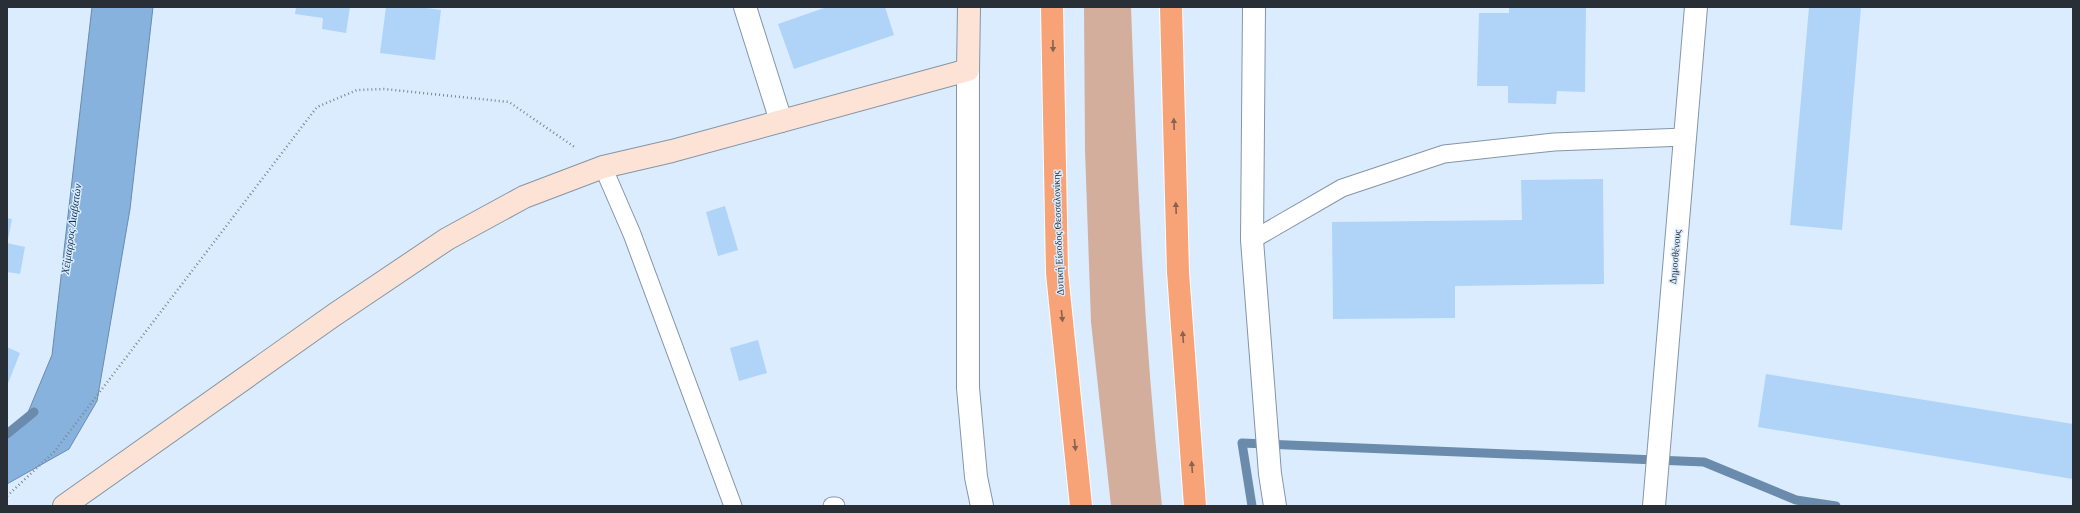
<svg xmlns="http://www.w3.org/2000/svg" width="2080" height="513" font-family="Georgia,serif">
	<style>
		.green { fill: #d4ae9c }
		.water { fill: #87b2de; stroke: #6a8bac }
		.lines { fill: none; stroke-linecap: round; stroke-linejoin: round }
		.stream { stroke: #6a8bac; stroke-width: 9 }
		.building { fill: #b0d4f8 }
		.lane-casing { stroke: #8595a6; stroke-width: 19 }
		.street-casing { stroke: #8595a6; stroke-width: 24 }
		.secondary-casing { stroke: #8595a6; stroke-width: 24 }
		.highway-casing { stroke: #fff; stroke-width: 24 }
		.path { stroke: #7b8894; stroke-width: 2.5; stroke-dasharray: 1 3; stroke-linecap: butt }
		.lane { stroke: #fff; stroke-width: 17 }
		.street { stroke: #fff; stroke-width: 22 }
		.secondary { stroke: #fde3d6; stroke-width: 22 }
		.highway { stroke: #f8a377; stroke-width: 22 }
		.oneway { fill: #866353 }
		.labels { text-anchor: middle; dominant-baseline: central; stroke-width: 3; stroke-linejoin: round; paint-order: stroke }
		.street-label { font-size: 10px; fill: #282f36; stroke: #daecfe }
		.water-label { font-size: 11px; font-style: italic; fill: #0f304d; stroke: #daecfe }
	</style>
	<rect width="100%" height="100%" fill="#daecfe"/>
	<path class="green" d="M1084 7H1131C1137 174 1144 340 1162 506H1111L1091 322 1085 150Z"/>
	<path class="water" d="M92 7H153L130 209 97 401 69 449 7 484V430L24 422 52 355Z"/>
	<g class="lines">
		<g class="stream">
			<path d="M7 434 34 412"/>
			<path d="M1252 506 1242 443 1704 462 1796 500 1836 506"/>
		</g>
	</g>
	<g class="building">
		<path d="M296 7H350L346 33 322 29 323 18 295 14Z"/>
		<path d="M386 7H419L441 10 435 60 380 53Z"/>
		<path d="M827 7H885L894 35 794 69 778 24Z"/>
		<path d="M1509 7H1586L1585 92 1557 91 1556 104 1508 103V86H1477L1479 13H1509Z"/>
		<path d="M1809 7H1861L1842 230 1790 225Z"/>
		<path d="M1603 179 1604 284 1455 286V318L1333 319 1332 222 1522 220 1521 180Z"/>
		<path d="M725 206 738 250 718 256 706 212Z"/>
		<path d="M7 218 12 219 8 240H7Z"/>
		<path d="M7 243 25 247 20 274 7 272Z"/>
		<path d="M758 340 767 373 739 381 730 348Z"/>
		<path d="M7 347 20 353 7 386Z"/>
		<path d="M1766 374 2073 424V479L1758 427Z"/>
	</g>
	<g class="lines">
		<g class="lane-casing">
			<g id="lane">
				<path d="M603 167 632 234 733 506"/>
				<path d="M1252 240 1342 188 1444 154 1554 142 1685 137"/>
				<path d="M832 506H836"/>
			</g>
		</g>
		<g class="street-casing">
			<g id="street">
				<path d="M745 7 781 121"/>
				<path d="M1254 7 1252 240 1270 474 1275 506"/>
				<path d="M968 70V388L976 477 982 506"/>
				<path d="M1654 506 1696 7"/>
			</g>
		</g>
		<g class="secondary-casing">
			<path id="secondary" d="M64 506 334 315 447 239 524 197 603 167 672 151 968 70 969 7"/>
		</g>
		<g class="highway-casing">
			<g id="highway">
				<path d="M1052 7 1057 273 1081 506"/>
				<path d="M1171 7 1178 272 1195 506"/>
			</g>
		</g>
		<path class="path" d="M7 496 54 452 317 107 357 90 384 89 509 102 576 148"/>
		<use href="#lane" class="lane"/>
		<use href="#street" class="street"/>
		<use href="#secondary" class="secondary"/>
		<use href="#highway" class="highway"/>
	</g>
	<defs><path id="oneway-solid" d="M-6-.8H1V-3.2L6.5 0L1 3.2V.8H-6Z"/></defs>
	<g class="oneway">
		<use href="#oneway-solid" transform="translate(1053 46) rotate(89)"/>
		<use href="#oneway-solid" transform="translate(1174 124) rotate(-92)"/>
		<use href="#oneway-solid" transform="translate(1176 208) rotate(-92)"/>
		<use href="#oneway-solid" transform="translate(1062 316) rotate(84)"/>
		<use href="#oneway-solid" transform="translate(1183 337) rotate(-94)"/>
		<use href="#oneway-solid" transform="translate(1075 445) rotate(84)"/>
		<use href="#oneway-solid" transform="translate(1192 467) rotate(-94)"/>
	</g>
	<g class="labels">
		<g class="street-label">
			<text transform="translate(1058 233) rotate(-92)">Δυτική Είσοδος Θεσσαλονίκης</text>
			<text transform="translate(1675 257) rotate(-85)">Δημοσθένους</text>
		</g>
		<g class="water-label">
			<text transform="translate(71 229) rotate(-82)">Χείμαρρος Διαβατών</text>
		</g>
	</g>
	<rect width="2080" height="513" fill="none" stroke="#282f36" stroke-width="16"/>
</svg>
